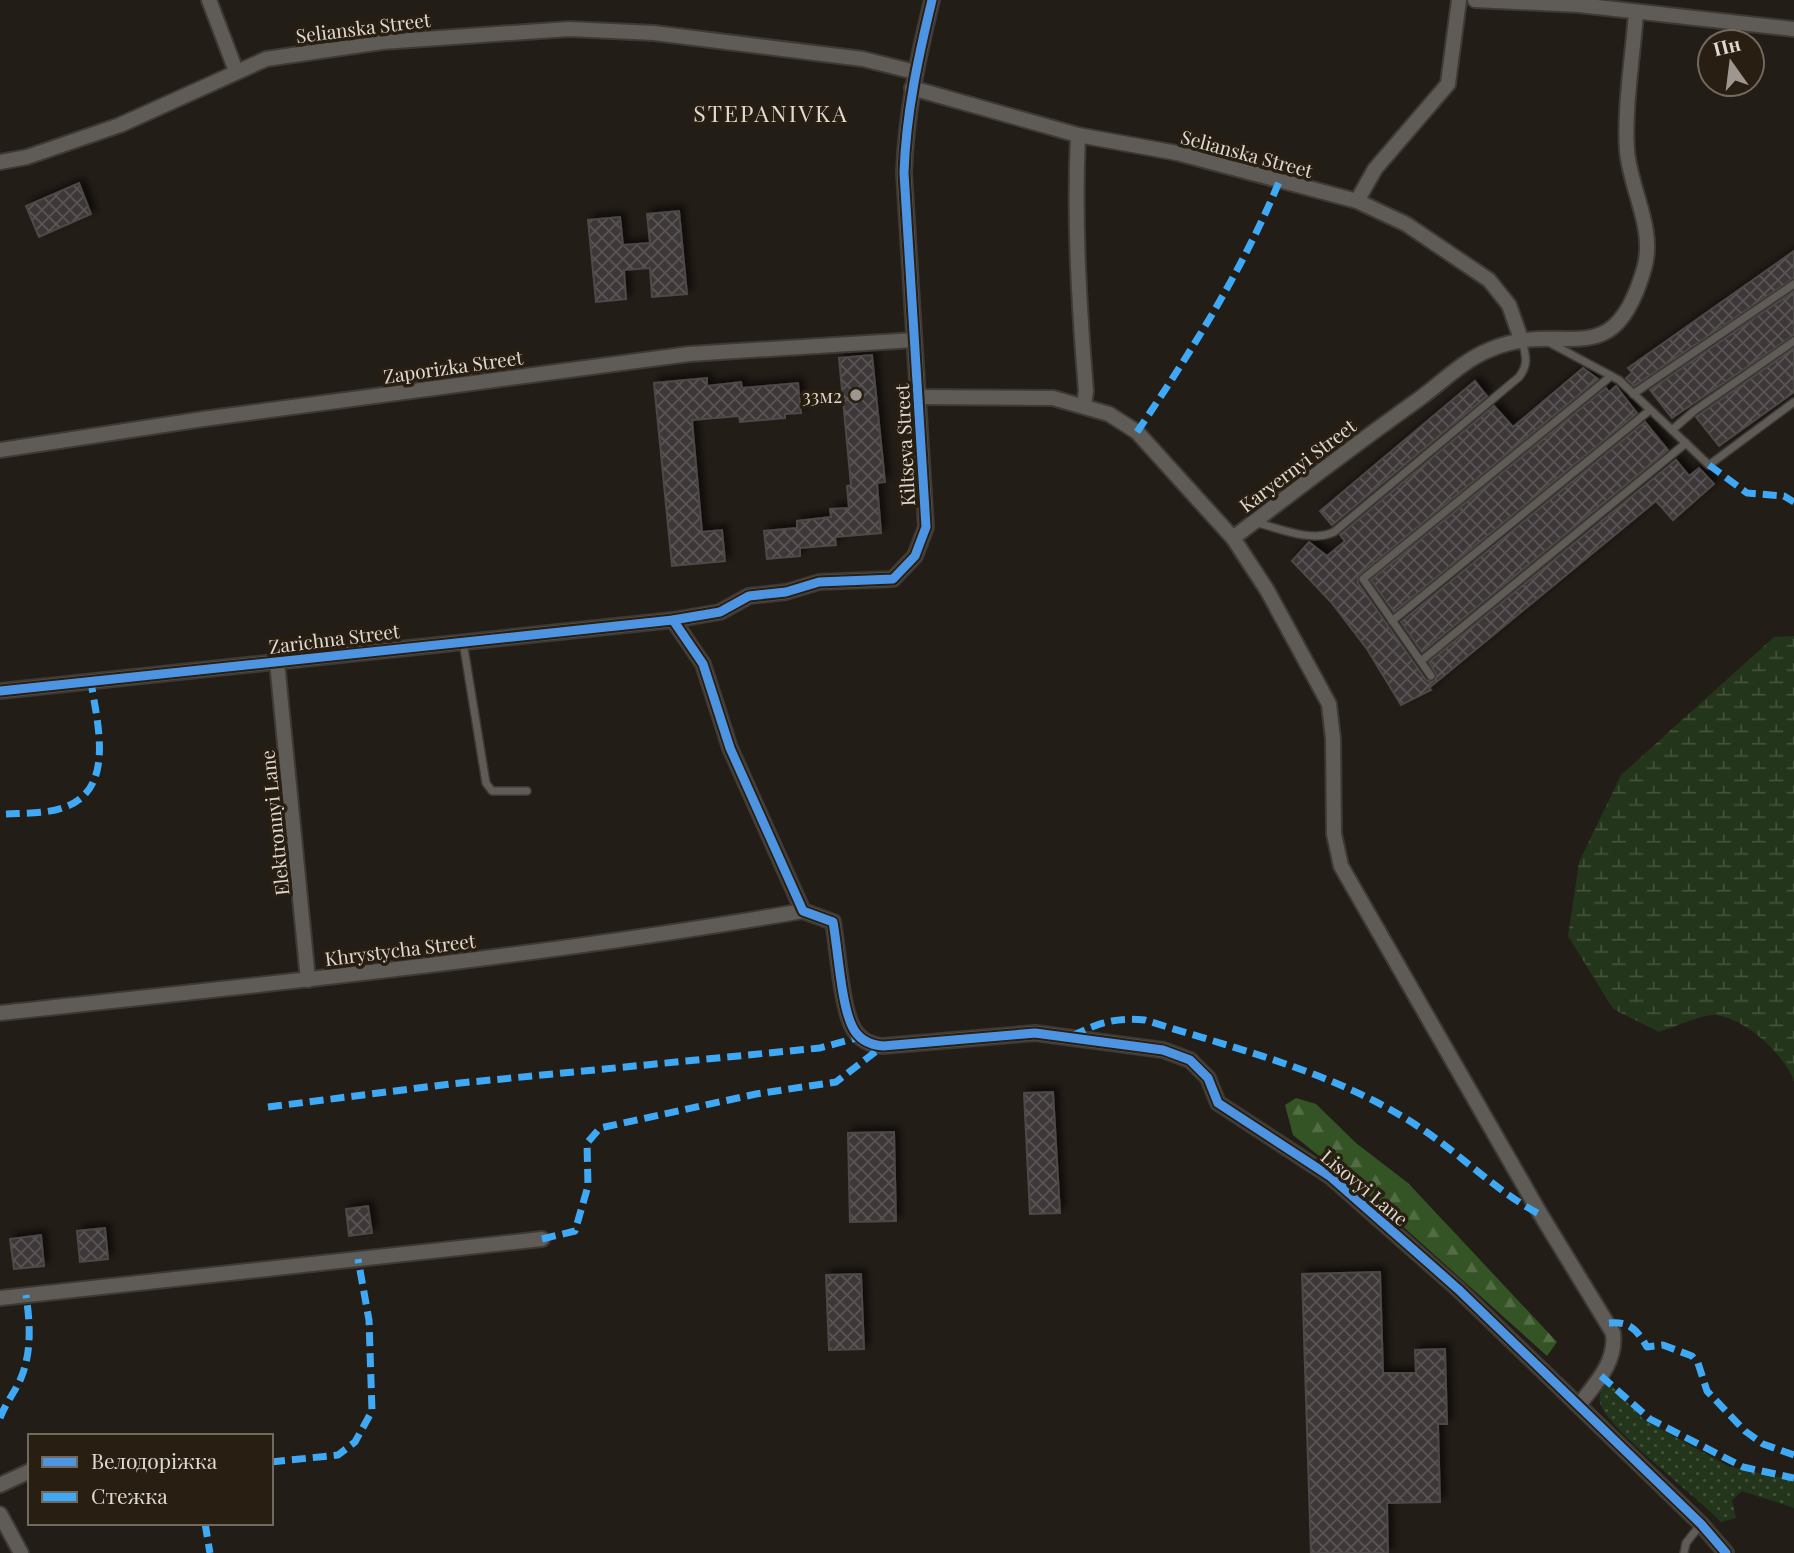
<svg xmlns="http://www.w3.org/2000/svg" width="1794" height="1553" font-family="'Playfair Display',serif">
	<style>
		.grass { fill: url(#grass-dots) }
		.forest { fill: url(#forest-firs) }
		.wetland { fill: url(#wetland-marsh) }
		.building { fill: url(#building-cross-hatch); stroke: #4e4848; stroke-width: 2; filter: url(#shadow) }
		.lines { fill: none; stroke-linecap: round; stroke-linejoin: round }
		.service-casing { stroke: #3e3935; stroke-width: 10 }
		.minor-casing { stroke: #3e3935; stroke-width: 18 }
		.service { stroke: #5f5b56; stroke-width: 7 }
		.minor { stroke: #5f5b56; stroke-width: 14 }
		.quiet { stroke: #3fa9f5; stroke-width: 7; stroke-dasharray: 14 7; stroke-linecap: butt }
		.cycleway-casing { stroke: #281e12; stroke-width: 13 }
		.cycleway { stroke: #4d94e3; stroke-width: 9 }
		.poi-dot { fill: #9e9790; stroke: #281e12; stroke-width: 2.5 }
		.labels { text-anchor: middle; dominant-baseline: central; stroke-width: 7; stroke-linejoin: round; paint-order: stroke }
		.street-label { font-size: 19px; fill: #e0d9d1; stroke: #281e12 }
		.poi-label { font-size: 19px; fill: #e0d9d1; stroke: #281e12; text-anchor: end }
		.quarter-label { font-size: 23px; letter-spacing: 2px; fill: #e0d9d1; stroke: #281e12 }
	</style>
	<defs>
		<pattern id="grass-dots" width="8" height="8" patternUnits="userSpaceOnUse" patternTransform="scale(1.75)"><rect width="8" height="8" fill="#23351a"/><path d="M2 2h.1M6 6h.1" fill="none" stroke="#43523a" stroke-width="1.8" stroke-linecap="round"/></pattern>
		<pattern id="forest-firs" width="22" height="20" patternUnits="userSpaceOnUse" patternTransform="scale(1.75)"><rect width="22" height="20" fill="#355426"/><path d="M5 1l3.5 6h-7zM16 11l3.5 6h-7z" fill="#526c44"/></pattern>
		<pattern id="wetland-marsh" width="20" height="14" patternUnits="userSpaceOnUse" patternTransform="scale(1.75)"><rect width="20" height="14" fill="#23351a"/><path d="M1 5h8M5 5V1M11 12h8M15 12V8" fill="none" stroke="#43523a"/></pattern>
		<pattern id="building-cross-hatch" width="8" height="8" patternUnits="userSpaceOnUse" patternTransform="scale(1.75)"><rect width="8" height="8" fill="#3e3839"/><path d="M0 0l8 8M0 8l8-8" fill="none" stroke="#5a5455"/></pattern>
		<filter id="shadow"><feDropShadow dx="5" dy="-5" stdDeviation="3.5" flood-color="#0009"/></filter>
	</defs>
	<rect width="100%" height="100%" fill="#231d17"/>
	<path class="grass" d="M1607 1381 1644 1420 1730 1467 1794 1480V1508L1742 1491 1732 1500 1736 1518 1721 1522C1694 1494 1614 1434 1601 1406 1597 1397 1602 1388 1607 1381Z"/>
	<path class="forest" d="M1296 1098 1316 1104 1356 1143 1408 1183 1557 1342 1547 1356 1369 1196 1293 1135 1285 1105Z"/>
	<path class="wetland" d="M1794 636V1081C1783 1053 1747 1020 1717 1015 1705 1013 1672 1028 1659 1032L1613 1009 1568 936 1579 862 1621 775 1774 637Z"/>
	<g class="building">
		<path d="M79 183 91 214 39 237 26 206Z"/>
		<path d="M679 211 687 294 652 297 650 268 624 270 626 299 596 302 588 220 620 217 623 245 650 243 647 214Z"/>
		<path d="M1794 251V278L1634 386 1626 378 1632 373 1628 368Z"/>
		<path d="M1794 291V335L1672 418 1650 390Z"/>
		<path d="M1794 348V392L1719 446 1696 417Z"/>
		<path d="M872 355 885 482 877 483 881 533 835 537 836 545 800 548V556L767 559 764 531 797 528V521L831 517 830 509 849 508 847 486 851 485 839 358Z"/>
		<path d="M1583 368 1598 379 1358 576V583L1426 680 1432 682 1437 676 1429 662 1676 460 1689 476 1699 468 1714 484 1673 520 1656 501 1429 688 1431 690 1401 705 1367 649 1331 602 1292 561 1309 542 1327 556 1345 541 1340 535 1494 406 1513 427Z"/>
		<path d="M707 378V386L741 382 742 388 798 383 801 413 785 414V418L740 422 739 416 692 420 702 532 722 530 725 561 672 566 654 383Z"/>
		<path d="M1475 381 1487 396 1332 525 1320 511Z"/>
		<path d="M1616 386 1637 413 1394 612 1371 580 1606 388 1609 392Z"/>
		<path d="M1645 422 1668 450 1422 652 1401 622Z"/>
		<path d="M1053 1092 1060 1213 1030 1214 1024 1093Z"/>
		<path d="M894 1132 896 1221 850 1222 848 1133Z"/>
		<path d="M368 1206 372 1233 349 1236 346 1209Z"/>
		<path d="M105 1228 108 1259 80 1262 77 1231Z"/>
		<path d="M41 1235 44 1266 14 1269 10 1239Z"/>
		<path d="M1380 1272 1383 1373H1416L1415 1350 1445 1349 1447 1424H1438L1440 1502 1387 1503 1388 1553H1311L1302 1274Z"/>
		<path d="M861 1274 864 1349 829 1350 826 1275Z"/>
	</g>
	<g class="lines">
		<g class="service-casing">
			<g id="service">
				<path d="M1550 343 1619 380 1709 465 1794 402"/>
				<path d="M1633 394 1794 284"/>
				<path d="M1672 430 1694 411 1794 341"/>
				<path d="M1254 522C1279 528 1311 543 1334 532L1519 377C1529 364 1526 356 1522 341"/>
				<path d="M1392 621 1650 410"/>
				<path d="M463 642 486 783 492 791H527"/>
				<path d="M1421 661 1686 443"/>
				<path d="M1431 676 1363 579 1611 376"/>
				<path d="M1684 1553 1686 1543 1701 1524"/>
			</g>
		</g>
		<g class="minor-casing">
			<g id="minor">
				<path d="M209 0 236 71"/>
				<path d="M1475 0 1579 5 1794 29"/>
				<path d="M912 88 1078 135 1177 153 1357 201 1406 224 1489 280 1509 305 1521 339"/>
				<path d="M1078 135C1074 221 1079 305 1086 391L1084 405"/>
				<path d="M0 162 27 157 120 125 266 59 382 42 569 29 654 33 863 59 915 72"/>
				<path d="M1357 201 1375 169 1448 84 1459 0"/>
				<path d="M920 397 1053 398 1109 414 1137 432 1233 538 1267 590 1329 704 1333 739 1334 834 1341 866 1541 1215 1613 1333C1617 1362 1595 1384 1579 1405"/>
				<path d="M0 450 203 419 689 354 914 340"/>
				<path d="M1233 538C1294 491 1356 444 1419 399 1441 383 1464 360 1489 350 1565 317 1612 379 1644 269 1656 229 1630 190 1627 150 1624 110 1633 54 1636 13"/>
				<path d="M673 620 703 664 730 748 803 911 833 922C838 950 841 1003 852 1026 858 1039 870 1045 883 1046L1035 1033 1163 1050 1190 1060 1208 1078 1218 1103 1331 1177 1458 1289 1701 1524 1726 1553"/>
				<path d="M277 662 308 980"/>
				<path d="M0 691 673 620 720 612 749 596 786 592 819 582 893 579 915 556 926 527 904 173C906 113 918 58 932 0"/>
				<path d="M0 1013C268 984 537 957 803 911"/>
				<path d="M0 1298 542 1239"/>
				<path d="M0 1485 30 1471"/>
				<path d="M0 1514 21 1553"/>
			</g>
		</g>
		<use href="#service" class="service"/>
		<use href="#minor" class="minor"/>
		<g class="quiet">
			<path d="M1137 432C1191 352 1242 271 1279 182"/>
			<path d="M1709 465 1747 493 1784 496 1794 502"/>
			<path d="M6 814C25 813 47 814 65 807 116 789 97 722 91 682"/>
			<path d="M1072 1036C1098 1023 1115 1017 1145 1020 1236 1049 1335 1072 1416 1125 1460 1153 1495 1191 1541 1215"/>
			<path d="M268 1107 450 1084 820 1048 860 1037"/>
			<path d="M542 1239 575 1231 588 1186 587 1143 600 1128 756 1094 836 1082 883 1046"/>
			<path d="M1609 1323C1630 1321 1637 1330 1647 1347L1663 1345 1692 1356 1698 1363 1707 1391 1745 1431 1763 1444 1794 1455"/>
			<path d="M1601 1376 1650 1419 1743 1467 1794 1478"/>
			<path d="M0 1418C5 1404 15 1392 21 1378 32 1352 30 1322 26 1295"/>
			<path d="M271 1462 338 1455 355 1442 372 1411 369 1320 358 1259"/>
			<path d="M205 1523 210 1553"/>
		</g>
		<g class="cycleway-casing">
			<g id="cycleway">
				<path d="M673 620 703 664 730 748 803 911 833 922C838 950 841 1003 852 1026 858 1039 870 1045 883 1046L1035 1033 1163 1050 1190 1060 1208 1078 1218 1103 1331 1177 1458 1289 1701 1524 1726 1553"/>
				<path d="M0 691 673 620 720 612 749 596 786 592 819 582 893 579 915 556 926 527 904 173C906 113 918 58 932 0"/>
			</g>
		</g>
		<use href="#cycleway" class="cycleway"/>
	</g>
	<circle class="poi-dot" cx="856" cy="395" r="7"/>
	<g class="labels">
		<g class="street-label">
			<text transform="translate(363 27) rotate(-7)">Selianska Street</text>
			<text transform="translate(1247 153) rotate(15)">Selianska Street</text>
			<text transform="translate(453 366) rotate(-8)">Zaporizka Street</text>
			<text transform="translate(904 445) rotate(-93)">Kiltseva Street</text>
			<text transform="translate(1297 465) rotate(-37)">Karyernyi Street</text>
			<text transform="translate(334 638) rotate(-7)">Zarichna Street</text>
			<text transform="translate(274 823) rotate(-96)">Elektronnyi Lane</text>
			<text transform="translate(400 949) rotate(-7)">Khrystycha Street</text>
			<text transform="translate(1365 1187) rotate(40)">Lisovyi Lane</text>
		</g>
		<g class="poi-label">
			<text x="842" y="395">33м2</text>
		</g>
		<g class="quarter-label">
			<text x="771" y="112">STEPANIVKA</text>
		</g>
	</g>
	<rect x="28" y="1434" width="245" height="91" fill="#281e12" stroke="#72695e" stroke-width="2"/>
	<rect x="42" y="1457" width="35" height="10" fill="#4d94e3" stroke="#72695e" stroke-width="2"/>
	<text x="91" y="1469" font-size="21" fill="#e0d9d1">Велодоріжка</text>
	<rect x="42" y="1492" width="35" height="10" fill="#3fa9f5" stroke="#72695e" stroke-width="2"/>
	<text x="91" y="1504" font-size="21" fill="#e0d9d1">Стежка</text>
	<g transform="translate(1731 63) rotate(346)"><circle r="33" fill="#281e12" stroke="#72695e" stroke-width="2"/>
	<path d="M0-5L12 26L0 18L-12 26Z" fill="#9e9790"/>
	<text y="-10" font-size="19" font-weight="bold" text-anchor="middle" fill="#e0d9d1">Пн</text>
	</g>
</svg>
